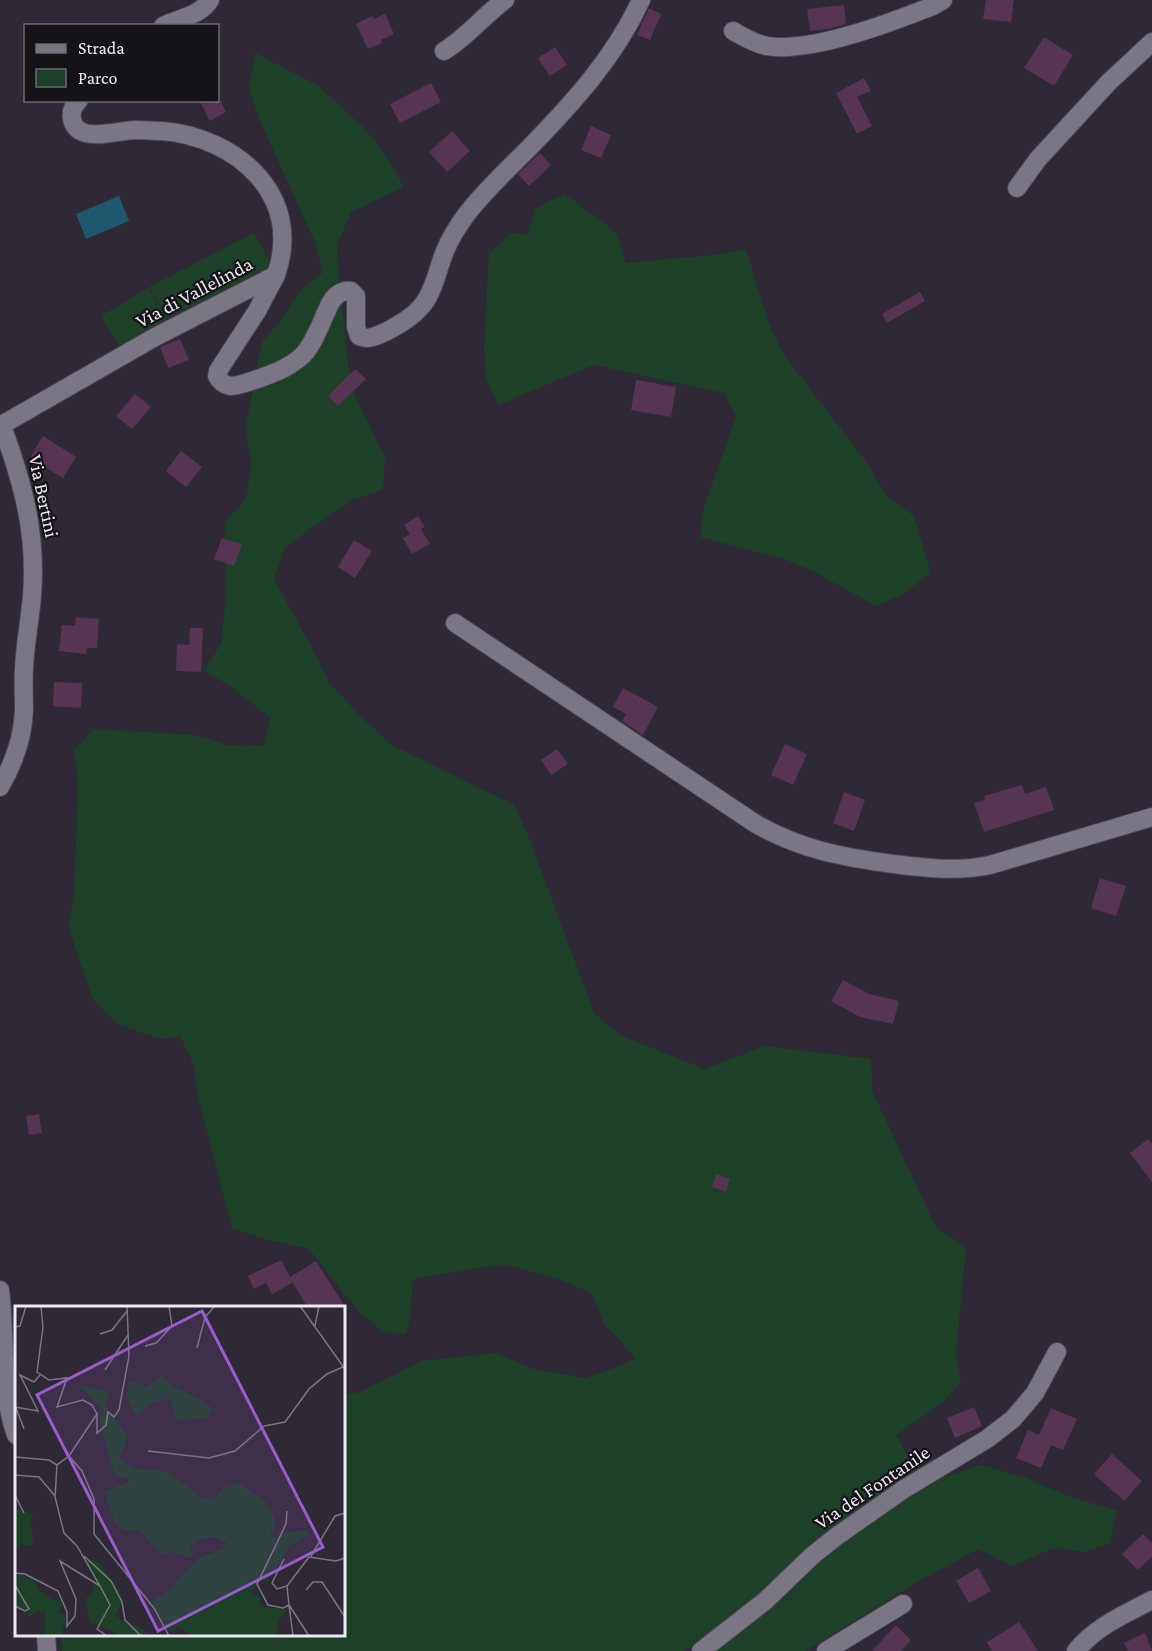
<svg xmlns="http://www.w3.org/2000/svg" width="1152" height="1651" font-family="'Crimson Pro',serif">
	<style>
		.green { fill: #1d4029 }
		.water { fill: #1f586e }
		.building { fill: #573452 }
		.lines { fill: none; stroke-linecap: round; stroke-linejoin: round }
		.minor-casing { stroke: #4a454f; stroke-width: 20 }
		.minor { stroke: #7b7683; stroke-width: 18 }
		.labels { text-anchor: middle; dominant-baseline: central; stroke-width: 4.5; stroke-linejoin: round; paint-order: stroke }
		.street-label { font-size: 20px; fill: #eeeaf2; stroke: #151218 }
		.inset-road { fill: none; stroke: #7b7680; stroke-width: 1.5 }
		.view { fill: #985ccc; fill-opacity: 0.15; stroke: #985ccc; stroke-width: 3 }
		.inset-edge { fill: none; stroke: #eeeaf2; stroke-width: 3 }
	</style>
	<rect width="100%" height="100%" fill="#2e2934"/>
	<g class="green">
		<path d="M255 53 317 85 361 125 386 155 404 187 351 212 337 245 339 281 351 388 385 457 383 490 352 500 285 547 274 579 316 655 329 682 358 714 392 745 514 805 528 835 594 1013 620 1035 704 1069 765 1046 871 1059 872 1091 936 1227 966 1248 956 1353 961 1382 944 1402 896 1435 917 1471 721 1626 684 1651H62L61 1635 344 1634V1395L359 1392 422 1361 497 1353 533 1369 585 1378 617 1367 636 1358 604 1324 592 1293 560 1280 505 1264 413 1279 410 1319 406 1334 383 1332 357 1310 309 1249 269 1240 232 1228 198 1097 194 1065 180 1036 160 1039 118 1024 93 1000 68 927 74 898 78 782 74 751 93 729 195 735 227 745 264 746 270 718 231 687 204 670 221 644 225 606V522L246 498 252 464 245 432 262 342 283 318 299 292 323 272 315 242 259 119 249 88Z"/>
		<path d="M565 194 616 232 626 263 714 255 746 249 769 324 784 355 868 464 886 496 914 516 931 573 903 594 876 606 813 571 784 559 700 537 704 507 736 417 724 393 594 365 498 405 486 379 484 349 489 253 511 233 527 235 535 208Z"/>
		<path d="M254 233 274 269 168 317 149 287Z"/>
		<path d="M148 288 168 318 120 346 101 316Z"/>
		<path d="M981 1465 1026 1478 1066 1495 1117 1511 1110 1543 1084 1552 1054 1548 1012 1566 978 1549 914 1584 806 1651H715L765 1611 830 1552 936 1479Z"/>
	</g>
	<path class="water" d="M119 196 129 221 86 239 76 214Z"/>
	<g class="building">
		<path d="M986 0H1014L1011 22 983 19Z"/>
		<path d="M844 5 846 24 828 29 810 31 807 9Z"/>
		<path d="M649 8 661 14 650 40 637 35Z"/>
		<path d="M385 14 394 34 381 40 382 43 368 49 356 24 372 16 374 19Z"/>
		<path d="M1044 37 1073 55 1054 86 1024 68Z"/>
		<path d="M555 47 567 65 550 76 538 58Z"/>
		<path d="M864 78 871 91 857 97 872 126 857 134 836 93Z"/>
		<path d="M431 83 441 102 400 123 390 104Z"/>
		<path d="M199 100H220L226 112 210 121Z"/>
		<path d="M591 126 611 135 601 158 581 150Z"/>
		<path d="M452 131 470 151 447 172 429 152Z"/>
		<path d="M540 153 551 165 529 186 518 174Z"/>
		<path d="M920 292 925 301 887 323 882 314Z"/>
		<path d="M180 339 189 360 168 368 160 347Z"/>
		<path d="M355 369 366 379 338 406 328 396Z"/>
		<path d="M636 380 676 387 671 417 631 410Z"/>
		<path d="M135 394 151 407 132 429 116 416Z"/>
		<path d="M43 436 76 457 63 478 30 458Z"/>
		<path d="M181 451 202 467 186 487 166 471Z"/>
		<path d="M418 516 425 527 421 529 430 544 412 554 403 538 410 534 404 525Z"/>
		<path d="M222 538 242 544 234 566 214 559Z"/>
		<path d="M354 540 372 551 355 578 338 567Z"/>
		<path d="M76 617 99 619 97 648H87L86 654 59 651 62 625 75 626Z"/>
		<path d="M190 628H203L201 672 176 671 177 644 189 645Z"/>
		<path d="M54 682 82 683 81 708 53 706Z"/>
		<path d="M623 688 658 707 643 735 622 721 626 714 613 707Z"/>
		<path d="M785 744 807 754 793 785 771 775Z"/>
		<path d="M557 749 568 764 551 775 541 760Z"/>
		<path d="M1022 785 1025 794 1046 787 1054 810 984 832 974 803 985 800 984 796Z"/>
		<path d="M844 792 865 800 854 831 833 823Z"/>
		<path d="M1100 878 1126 886 1116 916 1091 908Z"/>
		<path d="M843 980 869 994 899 1001 893 1024 860 1017 831 1001Z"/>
		<path d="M39 1114 42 1133 29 1135 26 1116Z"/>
		<path d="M1148 1139 1152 1145V1182L1130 1153Z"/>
		<path d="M716 1174 730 1179 726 1192 712 1187Z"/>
		<path d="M281 1260 290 1277 316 1261 346 1308H308L291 1280 292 1283 272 1294 266 1283 254 1289 248 1276Z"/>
		<path d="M974 1407 982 1426 955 1438 947 1418Z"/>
		<path d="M1051 1408 1077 1419 1063 1450 1051 1445 1041 1468 1016 1458 1028 1430 1039 1435Z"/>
		<path d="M1112 1454 1142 1481 1124 1501 1094 1474Z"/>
		<path d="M1143 1534 1152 1543V1557L1138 1570 1122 1554Z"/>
		<path d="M978 1568 991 1591 969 1603 956 1581Z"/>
		<path d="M1019 1622 1038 1651H992L987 1642Z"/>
		<path d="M896 1625 911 1640 901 1651H872Z"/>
		<path d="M1145 1633 1152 1651H1128L1124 1643Z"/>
	</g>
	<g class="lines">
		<g class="minor-casing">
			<g id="minor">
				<path d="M163 26C179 18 200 16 210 0"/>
				<path d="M733 31C744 37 755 44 767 46 783 49 798 46 813 44 855 36 894 21 933 6L943 0"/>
				<path d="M444 51C467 37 483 16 505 0"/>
				<path d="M79 100C68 110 69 128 85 133 98 137 120 131 135 130 144 130 153 131 162 131 236 137 304 195 276 275"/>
				<path d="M1017 188 1038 159 1109 82 1152 42"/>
				<path d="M0 426 155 337 276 275 257 311 218 371 217 376C220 382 224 385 231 386 241 386 279 372 288 366 293 363 298 360 303 355 316 341 322 319 331 302 336 294 342 290 351 291L356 296V327L359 336C362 337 364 338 367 338 381 337 410 319 419 309 434 294 437 270 445 251 450 238 458 226 466 215 484 191 507 170 528 149 572 104 615 57 641 0"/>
				<path d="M455 623 756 824C802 850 842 857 893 864 927 868 957 872 990 865L1152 817"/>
				<path d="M0 787C14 763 23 738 24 710 24 696 23 682 24 668 25 644 30 620 32 596 37 534 23 483 2 426"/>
				<path d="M0 1290C6 1338 0 1391 16 1435"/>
				<path d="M46 1634 47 1651"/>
				<path d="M701 1651 765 1601 813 1555 837 1536 904 1489 987 1439 1013 1419 1035 1393 1057 1352"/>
				<path d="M826 1651 903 1604"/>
				<path d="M1076 1651C1095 1627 1125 1614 1152 1600"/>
			</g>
		</g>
		<use href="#minor" class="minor"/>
	</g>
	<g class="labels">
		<g class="street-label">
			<text transform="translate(194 292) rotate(-28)">Via di Vallelinda</text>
			<text transform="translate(44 496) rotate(78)">Via Bertini</text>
			<text transform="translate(872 1487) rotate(-34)">Via del Fontanile</text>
		</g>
	</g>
	<g transform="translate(15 1306)">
		<rect width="330" height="330" fill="#2e2934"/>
		<path d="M147 70 161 82 191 96 197 103 192 112 162 115 155 92 134 98 123 110 120 108 111 89 114 80 117 75 131 81ZM63 78 94 86 89 99 113 131 104 152 119 162 155 167 187 192 201 191 208 183 224 177 252 197 261 217 255 229 261 233 237 287 245 291V300L273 304 264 313 261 330H176L164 320 155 327 136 295 153 285 182 253 207 243 212 237 201 231 187 233 175 242 178 250 174 252 158 245 145 248 124 224 109 225 100 217 89 186 114 176 113 172 100 170 85 119 88 104ZM0 203 19 209 15 215 19 236 16 240 7 238 0 242ZM292 224 294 229 275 239 253 275 248 276 245 272 264 232 270 227ZM70 253 82 255 102 281 108 295 100 310 129 324 133 330H100V326L75 316 70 293 78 287 79 273ZM3 268 20 275 23 284 42 297 43 289 47 299 44 307 51 309 47 327 53 330H26L30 323V306L22 305 16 311 11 308 15 304 12 297V304L0 299Z" fill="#1d4029"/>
		<path class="inset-road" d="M26 0 28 21 22 66 34 74 52 72 42 101 68 94 77 99 82 108M285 0 330 63M300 20 304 0M0 21 5 20 11 0M85 28 97 24 112 5M130 40 141 37 157 20 154 0M182 42 190 11 200 0M90 64 113 29M0 101 23 105 5 69 19 76 25 69M1 102 9 123M133 145 194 152 220 145 249 120 270 116 294 83 312 68 328 61M54 150 67 165 79 193V228L139 302 154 330M0 151 34 154 42 159M0 169 24 171 40 190M0 189 9 207M272 205 271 218 242 278 253 299 268 302 274 299 278 330M69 250 96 275 107 296 110 314 126 330M296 250 320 210 330 207M269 253 257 277 262 283 272 280M0 267 10 268 43 285 52 306V320L60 310 61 293 45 255 85 280 62 240 49 227 40 191 42 159 54 150 82 108V127L91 119 93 106 99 111 104 104 114 50 112 0M0 279 14 303 10 305 0 300M85 280 95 299 82 323 92 330M291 284 298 276H307L330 311M294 330 274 299 272 280 294 251 321 255 330 252"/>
		<path class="view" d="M187 5 308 241 143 325 22 89Z"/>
		<rect width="330" height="330" class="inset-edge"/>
	</g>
	<rect x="24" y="24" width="195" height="78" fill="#151218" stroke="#6c686f" stroke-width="1.5"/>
	<rect x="36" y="44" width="30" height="9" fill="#7b7683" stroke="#6c686f" stroke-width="1.5"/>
	<text x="78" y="54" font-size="18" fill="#eeeaf2">Strada</text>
	<rect x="36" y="69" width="30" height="18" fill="#1d4029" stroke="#6c686f" stroke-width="1.5"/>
	<text x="78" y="84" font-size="18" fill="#eeeaf2">Parco</text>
</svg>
